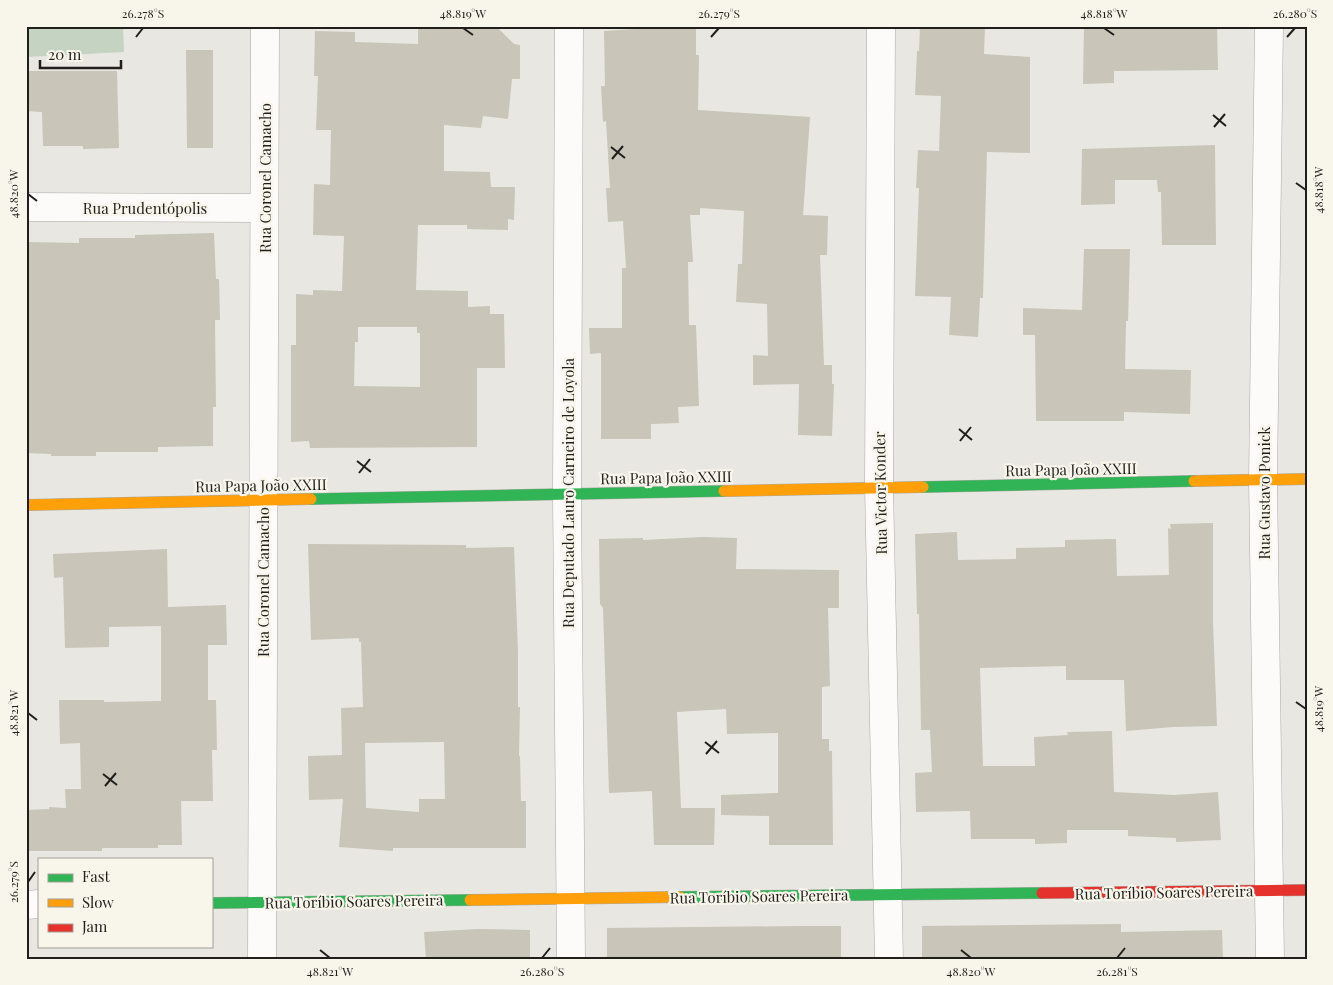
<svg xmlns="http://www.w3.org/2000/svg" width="1333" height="985" font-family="'Playfair Display',serif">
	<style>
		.green { fill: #c4d3c2 }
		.building { fill: #c9c5b9; fill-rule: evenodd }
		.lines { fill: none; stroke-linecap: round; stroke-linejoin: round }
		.street-casing { stroke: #aaa9a5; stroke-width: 29 }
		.fast-casing { stroke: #aaa9a5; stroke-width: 12 }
		.slow-casing { stroke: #aaa9a5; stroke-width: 12 }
		.jam-casing { stroke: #aaa9a5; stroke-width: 12 }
		.street { stroke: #fcfbfa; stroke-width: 28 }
		.fast { stroke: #30b455; stroke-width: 11 }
		.slow { stroke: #ff9f0a; stroke-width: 11 }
		.jam { stroke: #e5322d; stroke-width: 11 }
		.ticks { fill: none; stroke: #201f1b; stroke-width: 2 }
		.labels { text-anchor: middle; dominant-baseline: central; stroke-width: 4.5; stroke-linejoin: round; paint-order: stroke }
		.street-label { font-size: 15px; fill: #201f1b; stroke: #f8f5eb }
		.neatline { fill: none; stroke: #201f1b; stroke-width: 2 }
		.ticks-label { font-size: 12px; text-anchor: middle; fill: #201f1b }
	</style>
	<rect width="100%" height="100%" fill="#e8e7e1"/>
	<path class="green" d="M26 26H123L124 52 26 57Z"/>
	<g class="building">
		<path d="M418 26 498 28 514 44 520 45V79H512L508 119 483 116 481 128 444 125V171L490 172 491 187H515L514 220 508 219V230L467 229V225H418L416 290 468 291V307L490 306V314H504L505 368H477V447L310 448 309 441 291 442V345H296V294L313 295V290L342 291 344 236 313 235 314 184 330 185 331 130H316L318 76H314L315 31 355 32V42L418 44ZM358 327H417V333H420V387L354 386 355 342H358Z"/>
		<path d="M920 26H985L984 54 1030 57V153L987 152 983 298H980L978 337 949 335 951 297 915 296 919 188H916L918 150 939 151 941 96 915 95 917 51H919Z"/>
		<path d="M1084 26H1217L1218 70 1114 71V83L1083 84Z"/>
		<path d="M667 27 696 28V55H699L698 110 810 117 803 215 828 216 827 255H820L824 365H832V384H834L832 436 798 435 799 384 753 385V355L768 356 767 304 736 302 738 264H742L744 211 700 208V215H690L693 262H688L689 325H696L699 406 678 407 679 423 651 424V439H601V353L590 354 589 328H622V268H626L623 221 608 222 606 188H610L606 121 603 122 601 86H605L604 31Z"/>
		<path d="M186 50H213V148H187Z"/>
		<path d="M26 71H117L119 148 83 149V146H43L42 112 26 111Z"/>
		<path d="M1215 145 1216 245H1162L1161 192H1158L1157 180H1115V204L1081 205 1082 149Z"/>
		<path d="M214 233 216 279H219L220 320H215L216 407H213V446L158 447V452H96V456H51V454L26 453V242L79 243V238H135V235Z"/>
		<path d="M1084 249H1130L1128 321H1126L1125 369 1191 370 1190 414 1124 412V421H1036L1035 335H1023V308L1082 310Z"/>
		<path d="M1213 523V621L1217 726 1173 727 1126 731 1124 680H1066V666L980 668 983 766H1035L1034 737 1068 735 1067 732 1112 731 1114 792 1174 795 1218 792 1221 840 1176 842V838L1128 836V830H1067V843L1035 844V839H971L970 811 916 812 915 773 932 772 930 730H921L919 614H917L915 534 957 532 958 560 1016 559V548L1065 547V540L1116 539 1117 576 1169 575 1168 528 1171 529 1170 524Z"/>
		<path d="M702 537 737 538 736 569 839 570V608H828L830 686 822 687V739H829V751H832L833 845H769V816L721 815V795L778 793V733L727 734 726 709 677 712 681 808H715L714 845H654L652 791 609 793 603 608 600 604 599 539 643 538V540Z"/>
		<path d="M308 544 466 545V548L514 547 518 652V707H520L519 756H520L521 801H526V848H393V851L339 847 343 799 309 800 308 756 342 755 341 708 363 707 361 642H359V638L311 640ZM444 742 445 799H419V812L366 808 365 743Z"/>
		<path d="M167 549 168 607 226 605 227 645H208V700H216L217 750H212L213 801H181L182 845H158V848H102V851H26V810L49 809V807L66 808 65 789H81L80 743 60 744 59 700H104V702L161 701V626L109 627V647L65 648 63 577 54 578 53 554Z"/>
		<path d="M1121 924V932L1222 930 1223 959H922V926Z"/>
		<path d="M800 926H841V959H607V928Z"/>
		<path d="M477 929 530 930V959H426L424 932Z"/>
	</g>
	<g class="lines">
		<g class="street-casing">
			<g id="street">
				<path d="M569 26 567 494 571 959"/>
				<path d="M881 26 879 487 889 959"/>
				<path d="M1269 26 1263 480 1270 959"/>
				<path d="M26 207 264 208"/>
				<path d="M26 905 39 904"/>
				<path d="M262 959 265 26"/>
			</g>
		</g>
		<g class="fast-casing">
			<g id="fast">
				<path d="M923 487 1194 481"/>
				<path d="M311 499 724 491"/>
				<path d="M680 897 1042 893"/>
				<path d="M211 903 470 900"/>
			</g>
		</g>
		<g class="slow-casing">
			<g id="slow">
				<path d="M1194 481 1307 479"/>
				<path d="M724 491 923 487"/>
				<path d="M26 505 311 499"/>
				<path d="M470 900 680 897"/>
			</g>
		</g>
		<g class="jam-casing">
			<path id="jam" d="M1042 893 1307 890"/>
		</g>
		<use href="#street" class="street"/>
		<use href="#fast" class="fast"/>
		<use href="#slow" class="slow"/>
		<use href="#jam" class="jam"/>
	</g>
	<path class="ticks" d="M463 28 473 35M1104 28 1114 35M136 37 143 28M711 37 719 28M1287 37 1295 28M1213 115 1226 126M1214 127 1225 114M611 147 625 158M612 159 623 146M1296 183 1306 190M28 194 37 201M959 429 972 440M960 441 971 427M357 461 371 472M359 473 370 459M1296 702 1306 709M28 713 37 720M705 742 719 753M706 754 717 741M103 774 117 785M105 786 116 773M28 882 35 872M320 950 330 958M961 950 971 958M542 958 550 948M1117 958 1125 948"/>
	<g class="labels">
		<g class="street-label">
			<text transform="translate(265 178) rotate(-90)">Rua Coronel Camacho</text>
			<text x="145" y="208">Rua Prudentópolis</text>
			<text transform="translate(1071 469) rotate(-1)">Rua Papa João XXIII</text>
			<text transform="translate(666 477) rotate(-1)">Rua Papa João XXIII</text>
			<text transform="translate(261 485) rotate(-1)">Rua Papa João XXIII</text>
			<text transform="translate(568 493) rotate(-90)">Rua Deputado Lauro Carneiro de Loyola</text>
			<text transform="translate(880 493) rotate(-91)">Rua Victor Konder</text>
			<text transform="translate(1264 493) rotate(-90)">Rua Gustavo Ponick</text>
			<text transform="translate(263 582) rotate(-90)">Rua Coronel Camacho</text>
			<text transform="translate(1164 892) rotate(-1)">Rua Toríbio Soares Pereira</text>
			<text transform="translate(759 896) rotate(-1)">Rua Toríbio Soares Pereira</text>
			<text transform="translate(354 901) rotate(-1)">Rua Toríbio Soares Pereira</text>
		</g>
	</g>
	<rect width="1333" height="985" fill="none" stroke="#f8f5eb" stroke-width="55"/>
	<rect x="38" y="858" width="175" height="90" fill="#f8f5eb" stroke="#a29f98"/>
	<rect x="48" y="874" width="25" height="8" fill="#30b455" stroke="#a29f98"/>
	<text x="82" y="882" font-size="15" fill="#201f1b">Fast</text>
	<rect x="48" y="899" width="25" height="8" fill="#ff9f0a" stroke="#a29f98"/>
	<text x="82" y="908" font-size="15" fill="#201f1b">Slow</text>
	<rect x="48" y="924" width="25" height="8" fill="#e5322d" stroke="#a29f98"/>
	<text x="82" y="932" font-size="15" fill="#201f1b">Jam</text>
	<path d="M40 60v8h81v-8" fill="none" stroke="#201f1b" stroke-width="2.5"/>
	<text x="48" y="60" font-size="15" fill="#201f1b" stroke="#f8f5eb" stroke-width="4" paint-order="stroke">20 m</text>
	<rect x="28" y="28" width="1278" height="930" class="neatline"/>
	<g class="ticks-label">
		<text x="143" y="18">26.278°S</text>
		<text x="463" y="18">48.819°W</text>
		<text x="719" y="18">26.279°S</text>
		<text x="1104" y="18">48.818°W</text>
		<text x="1295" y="18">26.280°S</text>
		<text transform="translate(1319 190) rotate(-90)" y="4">48.818°W</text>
		<text transform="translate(14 194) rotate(-90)" y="4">48.820°W</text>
		<text transform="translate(1319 709) rotate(-90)" y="4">48.819°W</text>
		<text transform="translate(14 713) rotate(-90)" y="4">48.821°W</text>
		<text transform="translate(14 882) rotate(-90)" y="4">26.279°S</text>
		<text x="330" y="976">48.821°W</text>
		<text x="542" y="976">26.280°S</text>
		<text x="971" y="976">48.820°W</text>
		<text x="1117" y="976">26.281°S</text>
	</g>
</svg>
